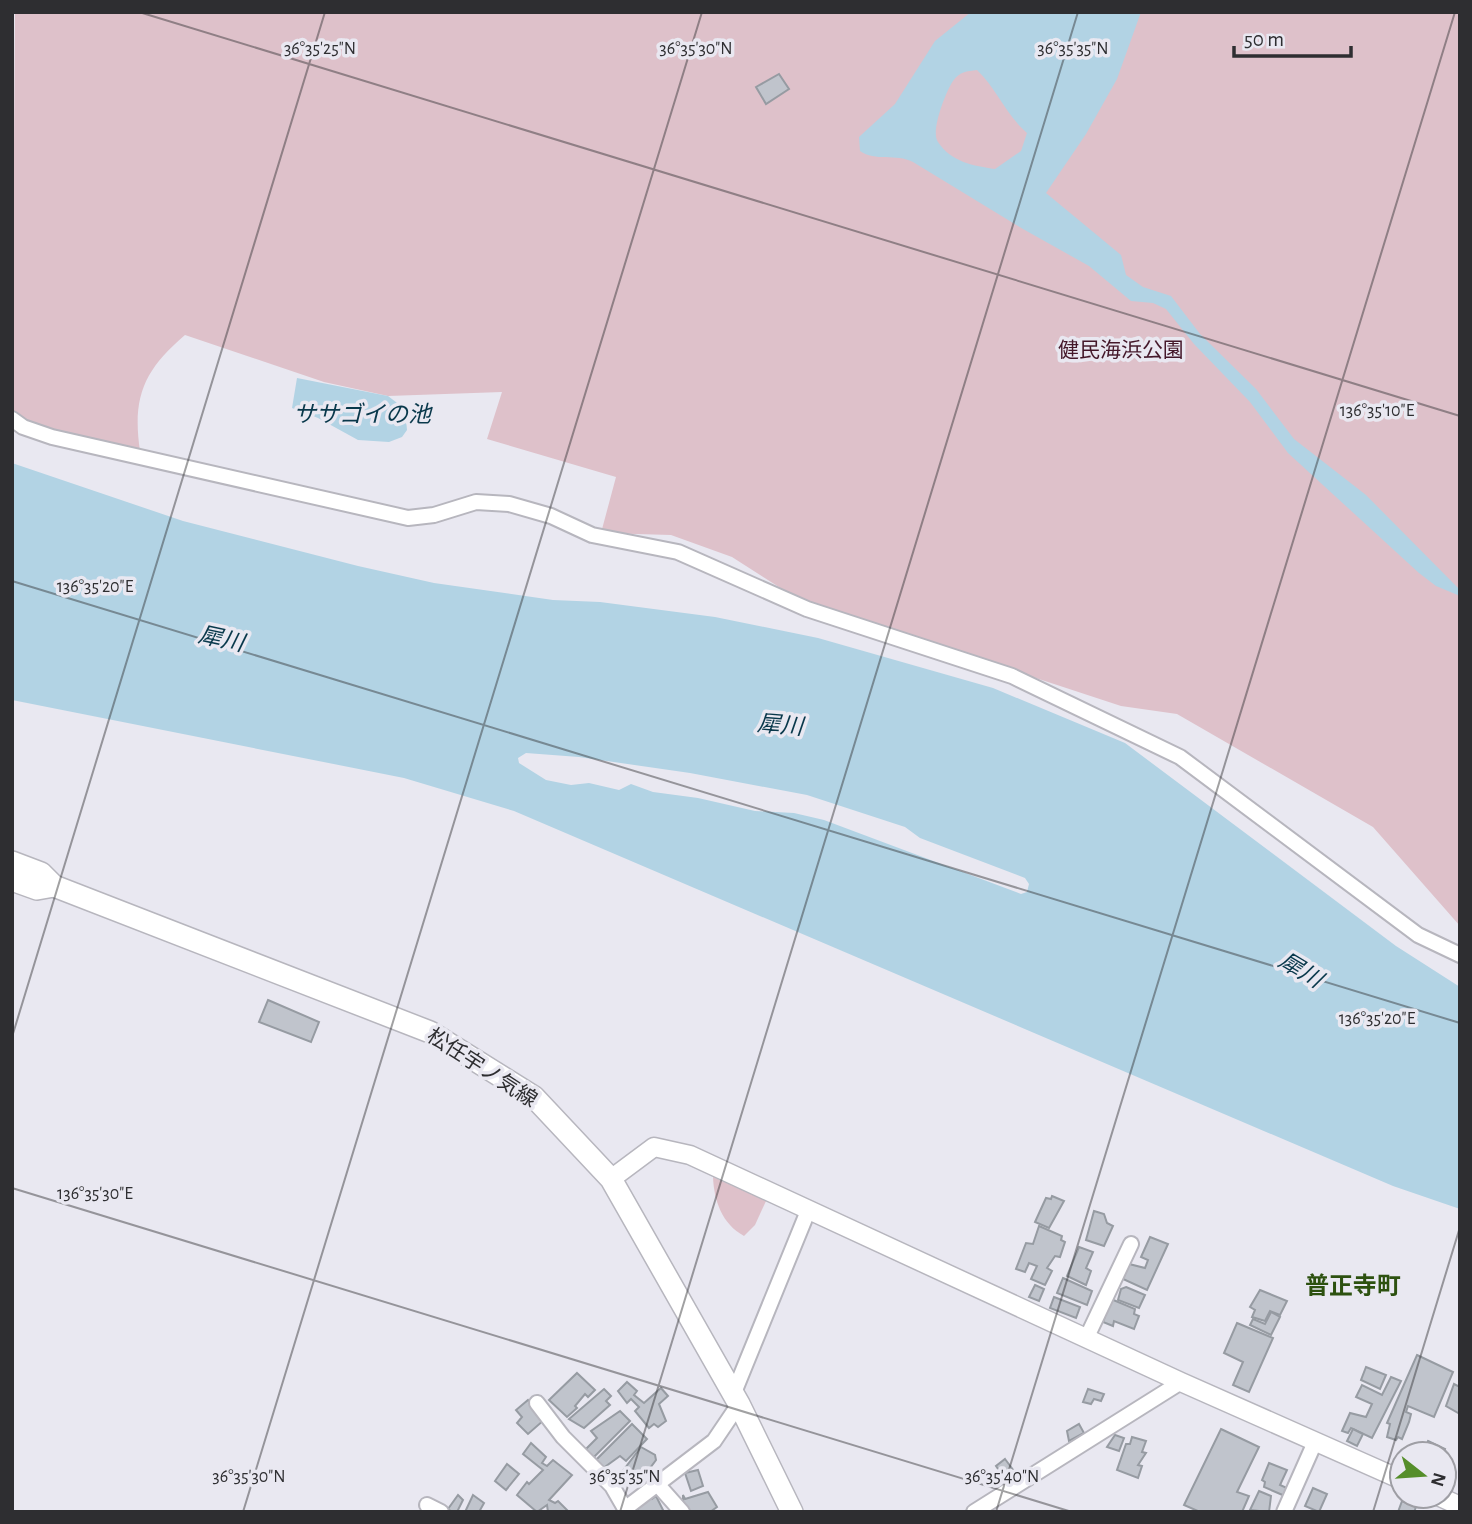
<svg xmlns="http://www.w3.org/2000/svg" width="1472" height="1524" font-family="'Alegreya Sans','Noto Sans JP',sans-serif">
	<style>
		.green { fill: #dec1ca }
		.water { fill: #b2d3e4; fill-rule: evenodd }
		.building { fill: #c0c4cc; stroke: #969ba2; stroke-width: 2 }
		.lines { fill: none; stroke-linecap: round; stroke-linejoin: round }
		.minor-casing { stroke: #b7b6be; stroke-width: 18 }
		.tertiary-casing { stroke: #b7b6be; stroke-width: 21 }
		.primary-casing { stroke: #b7b6be; stroke-width: 24 }
		.minor { stroke: #fff; stroke-width: 14 }
		.tertiary { stroke: #fff; stroke-width: 18 }
		.primary { stroke: #fff; stroke-width: 21 }
		.ticks { fill: none; stroke: #2e2e31; stroke-width: 2; stroke-opacity: 0.45 }
		.labels { text-anchor: middle; dominant-baseline: central; stroke-width: 7; stroke-linejoin: round; paint-order: stroke }
		.park-label { font-size: 21px; fill: #44182a; stroke: #e9e8f1 }
		.street-label { font-size: 21px; fill: #2e2e31; stroke: #e9e8f1 }
		.water-label { font-size: 23px; font-style: italic; fill: #09384b; stroke: #e9e8f1 }
		.quarter-label { font-size: 24px; font-weight: bold; fill: #2d5110; stroke: #e9e8f1 }
		.ticks-label { font-size: 18px; text-anchor: middle; fill: #2e2e31; stroke: #e9e8f1; stroke-width: 7; stroke-linejoin: round; paint-order: stroke }
	</style>
	<rect width="100%" height="100%" fill="#e9e8f1"/>
	<g class="green">
		<path d="M15 12H1460V926L1373 827 1177 714 1121 706 801 601 732 557 671 535 601 533 616 477 487 439 502 392 388 396 324 382 185 335C144 370 132 397 140 451L37 428 12 414Z"/>
		<path d="M713 1177 766 1201 755 1225 744 1236C722 1224 714 1201 713 1177Z"/>
	</g>
	<g class="water">
		<path d="M971 12H1141L1117 79 1086 134 1046 193 1121 255 1126 275 1143 287 1171 296 1200 334 1256 389 1294 439 1366 495 1460 590V596L1436 586 1419 573 1288 453 1250 402 1194 344 1166 309 1153 303 1131 301 1089 266 1023 229 913 162C896 153 875 162 860 151L859 137 895 104 935 41ZM977 70C997 89 1006 115 1027 133L1021 151 995 169C974 166 951 162 938 142 930 132 946 91 953 81 959 72 967 71 977 70Z"/>
		<path d="M297 378 388 396 405 409 407 430 402 437 389 442 358 440 318 418 292 408Z"/>
		<path d="M12 463 183 521 358 566 434 583 553 600 600 602 715 617 818 638 993 688 1125 743 1396 946 1460 987V1209L1393 1186 514 811 404 778 12 700ZM526 753 579 757 690 773 807 795 905 827 920 838 1025 878 1029 884 1027 892 1021 894 824 820 794 813 755 811 698 798 653 792 631 784 619 790 589 783 571 785 546 780 519 763 518 758Z"/>
	</g>
	<g class="building">
		<path d="M779 74 789 89 766 104 756 87Z"/>
		<path d="M268 1000 319 1022 311 1042 259 1022Z"/>
		<path d="M1052 1196 1064 1201 1049 1228 1035 1222 1046 1198 1051 1199Z"/>
		<path d="M1094 1211 1104 1214 1107 1223 1113 1226 1104 1246 1086 1240Z"/>
		<path d="M1039 1226 1062 1236 1061 1240 1065 1242 1060 1257 1055 1256 1047 1268 1052 1271 1045 1285 1031 1279 1037 1266 1029 1263 1025 1272 1016 1269 1026 1243 1033 1244Z"/>
		<path d="M1150 1237 1168 1244 1147 1290 1123 1279 1129 1264 1145 1268 1148 1260 1141 1257Z"/>
		<path d="M1079 1247 1093 1252 1086 1268 1091 1271 1086 1285 1067 1276Z"/>
		<path d="M1063 1278 1092 1291 1087 1305 1057 1293Z"/>
		<path d="M1035 1285 1044 1289 1039 1301 1029 1297Z"/>
		<path d="M1126 1287 1145 1295 1139 1308 1118 1300 1121 1289Z"/>
		<path d="M1260 1290 1287 1301 1280 1315 1270 1311 1265 1321 1252 1317 1255 1310 1250 1307Z"/>
		<path d="M1054 1297 1080 1307 1076 1318 1050 1308Z"/>
		<path d="M1111 1299 1135 1309 1134 1314 1139 1316 1134 1329 1114 1321 1113 1326 1103 1322Z"/>
		<path d="M1271 1312 1280 1317 1271 1335 1250 1325 1253 1319 1265 1324Z"/>
		<path d="M1237 1323 1273 1338 1249 1392 1233 1385 1243 1362 1224 1353Z"/>
		<path d="M1417 1355 1453 1372 1434 1417 1408 1406 1406 1412 1411 1414 1409 1422 1402 1439 1398 1437 1396 1440 1387 1437 1390 1424 1387 1423Z"/>
		<path d="M1366 1367 1386 1375 1380 1389 1361 1380Z"/>
		<path d="M577 1373 595 1390 588 1397 585 1394 575 1406 577 1408 567 1417 549 1400Z"/>
		<path d="M1391 1377 1401 1381 1372 1438 1351 1428 1348 1433 1342 1431 1350 1413 1366 1417 1372 1404 1356 1397 1362 1385 1382 1395Z"/>
		<path d="M627 1382 637 1391 634 1395 644 1403 661 1388 668 1396 659 1404 666 1421 658 1427 654 1424 649 1428 635 1411 639 1407 631 1399 627 1403 618 1391Z"/>
		<path d="M1454 1384 1460 1387V1414L1446 1406Z"/>
		<path d="M604 1389 611 1396 606 1401 610 1405 584 1428 569 1419Z"/>
		<path d="M1088 1389 1104 1394 1101 1401 1094 1399 1091 1404 1083 1402Z"/>
		<path d="M528 1400 544 1420 528 1434 517 1423 522 1417 516 1410Z"/>
		<path d="M620 1411 630 1421 592 1459 586 1449 597 1438 591 1431Z"/>
		<path d="M632 1424 647 1439 626 1461 620 1456 602 1469 594 1462Z"/>
		<path d="M1079 1424 1084 1433 1069 1441 1067 1431Z"/>
		<path d="M1221 1429 1259 1447 1237 1492 1249 1496 1242 1512H1200L1184 1505Z"/>
		<path d="M1353 1429 1363 1434 1357 1446 1347 1441Z"/>
		<path d="M1115 1435 1124 1438 1119 1451 1107 1447Z"/>
		<path d="M1132 1437 1146 1441 1142 1452 1146 1453 1138 1465 1142 1466 1138 1478 1117 1470 1126 1444H1130Z"/>
		<path d="M1428 1441 1445 1449 1443 1454H1423Z"/>
		<path d="M531 1443 546 1457 542 1463 547 1466 553 1460 572 1475 549 1500 555 1503 558 1501 569 1512H548L547 1505 537 1512 517 1495 527 1482 529 1484 543 1470 523 1454Z"/>
		<path d="M641 1447 655 1455 656 1460 638 1484 623 1477 625 1473 622 1472Z"/>
		<path d="M1005 1459 1014 1471 1005 1479 996 1466Z"/>
		<path d="M1269 1463 1287 1470 1280 1485 1287 1488 1285 1496 1264 1487 1265 1482 1262 1480Z"/>
		<path d="M507 1464 519 1474 506 1490 495 1481Z"/>
		<path d="M698 1470 703 1486 691 1491 685 1473Z"/>
		<path d="M1313 1488 1327 1494 1319 1512 1305 1506Z"/>
		<path d="M1259 1491 1271 1496 1269 1512 1250 1510Z"/>
		<path d="M708 1492 717 1507 710 1512H692L683 1507V1495L685 1499Z"/>
		<path d="M458 1495 463 1500 457 1512H452L448 1509Z"/>
		<path d="M473 1495 484 1503 479 1512H465Z"/>
		<path d="M649 1496 652 1499 656 1496 664 1512H639L636 1506Z"/>
		<path d="M1402 1501 1416 1507 1414 1512H1398Z"/>
	</g>
	<g class="lines">
		<g class="minor-casing">
			<g id="minor">
				<path d="M12 419 23 427 52 437 408 518 434 515 476 502 509 504 551 516 592 535 678 552 807 609 1012 676 1180 757 1418 935 1460 955"/>
				<path d="M1086 1339 1131 1244"/>
				<path d="M733 1395 808 1211"/>
				<path d="M537 1403 563 1437 612 1486 627 1512"/>
				<path d="M658 1485 682 1512"/>
				<path d="M427 1505 441 1512"/>
				<path d="M626 1508 714 1441 739 1404"/>
				<path d="M974 1512 1181 1382"/>
				<path d="M1284 1512 1315 1442"/>
			</g>
		</g>
		<g class="tertiary-casing">
			<g id="tertiary">
				<path d="M611 1179 654 1147 690 1155 1181 1382 1402 1480"/>
				<path d="M1438 1496 1460 1506"/>
			</g>
		</g>
		<g class="primary-casing">
			<g id="primary">
				<path d="M12 862 41 873 54 886 430 1032 534 1097 611 1179 739 1404 792 1512"/>
				<path d="M12 880 37 889 54 886"/>
			</g>
		</g>
		<use href="#minor" class="minor"/>
		<use href="#tertiary" class="tertiary"/>
		<use href="#primary" class="primary"/>
	</g>
	<path class="ticks" d="M139 12 1460 416M12 581 1460 1023M12 1037 325 12M12 1188 1072 1512M243 1512 702 12M620 1512 1078 12M996 1512 1455 12M1373 1512 1460 1227"/>
	<g class="labels">
		<g class="park-label">
			<text x="1121" y="350">健民海浜公園</text>
		</g>
		<g class="street-label">
			<text transform="translate(482 1068) rotate(33)">松任宇ノ気線</text>
		</g>
		<g class="water-label">
			<text x="362" y="415">ササゴイの池</text>
			<text transform="translate(221 640) rotate(12)">犀川</text>
			<text transform="translate(780 726) rotate(5)">犀川</text>
			<text transform="translate(1300 971) rotate(31)">犀川</text>
		</g>
		<g class="quarter-label">
			<text x="1353" y="1287">普正寺町</text>
		</g>
	</g>
	<g class="ticks-label">
		<text x="320" y="54">36°35'25"N</text>
		<text x="696" y="54">36°35'30"N</text>
		<text x="1073" y="54">36°35'35"N</text>
		<text x="1377" y="416">136°35'10"E</text>
		<text x="95" y="592">136°35'20"E</text>
		<text x="1377" y="1024">136°35'20"E</text>
		<text x="95" y="1199">136°35'30"E</text>
		<text x="249" y="1482">36°35'30"N</text>
		<text x="625" y="1482">36°35'35"N</text>
		<text x="1002" y="1482">36°35'40"N</text>
	</g>
	<rect width="1472" height="1524" fill="none" stroke="#2e2e31" stroke-width="28"/>
	<g transform="translate(1423 1475) rotate(107)"><circle r="33" fill="#e9e8f1" stroke="#9e9ea4" stroke-width="2"/>
	<path d="M0-5L12 26L0 18L-12 26Z" fill="#558e2a"/>
	<text y="-10" font-size="19" font-weight="bold" text-anchor="middle" fill="#2e2e31">N</text>
	</g>
	<path d="M1234 46v10h117v-10" fill="none" stroke="#2e2e31" stroke-width="3.5"/>
	<text x="1244" y="46" font-size="21" fill="#2e2e31" stroke="#e9e8f1" stroke-width="5" paint-order="stroke">50 m</text>
</svg>
